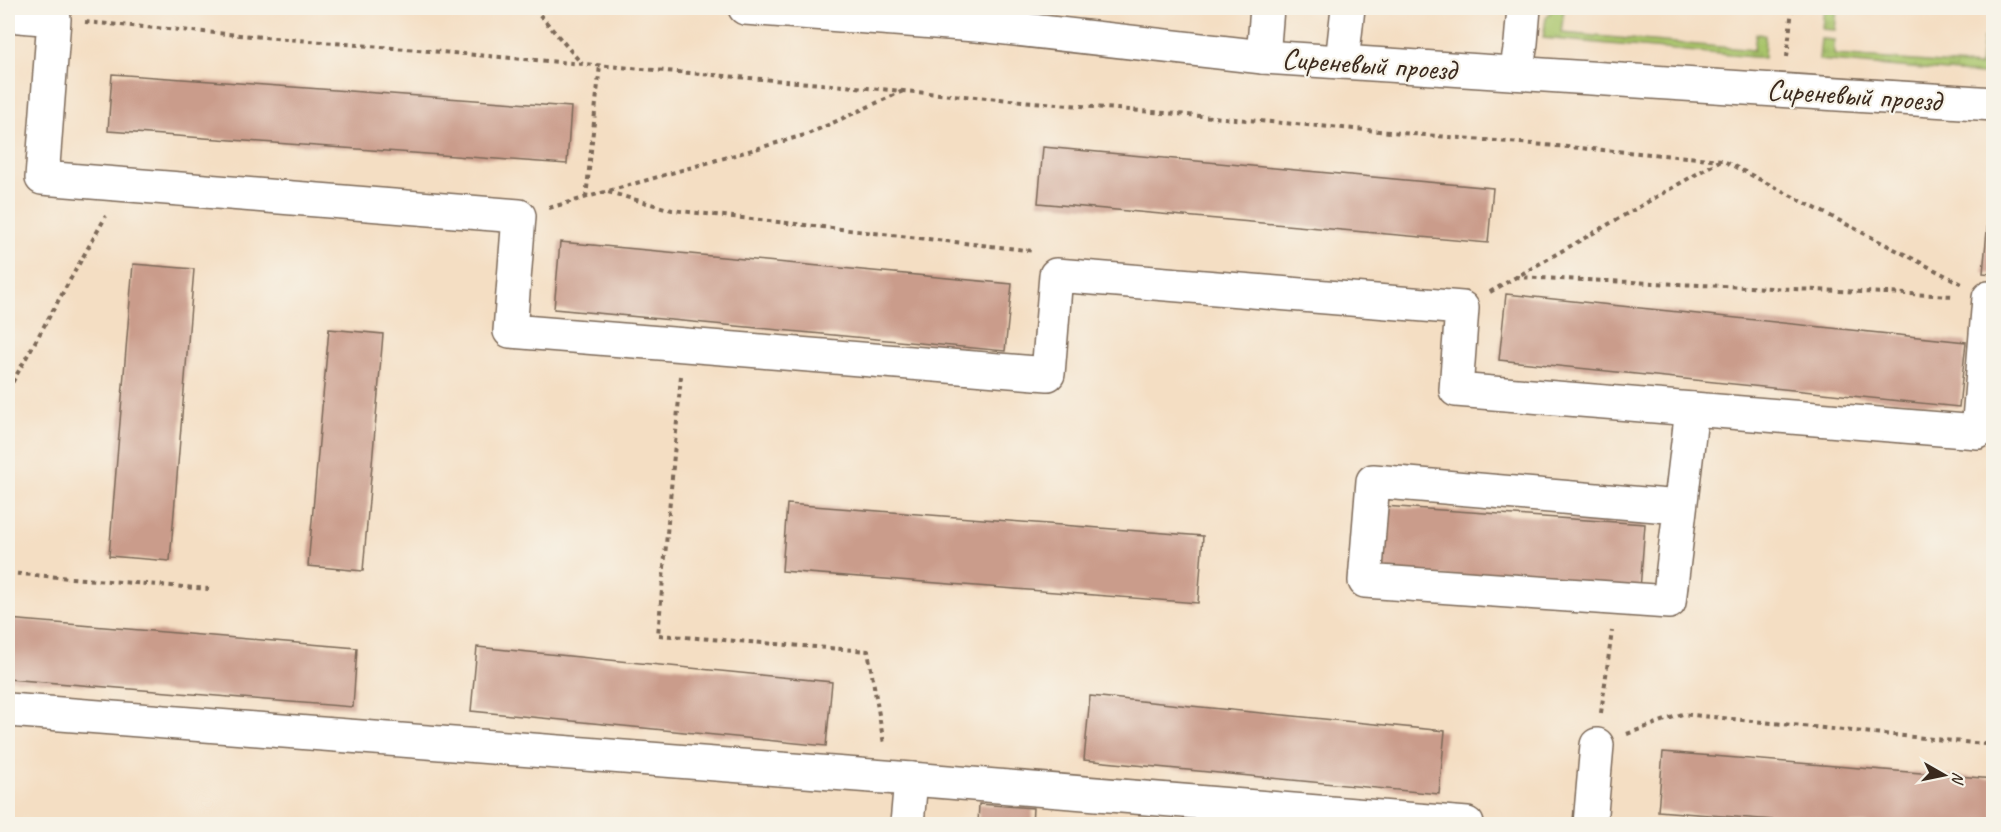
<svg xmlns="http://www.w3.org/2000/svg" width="2001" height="832" font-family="Caveat,sans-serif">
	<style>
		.grass { fill: url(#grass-tufts); stroke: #727844; stroke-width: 1.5 }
		.building { fill: #ca9c8b }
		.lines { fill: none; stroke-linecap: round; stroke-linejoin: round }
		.minor-casing { stroke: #7c6958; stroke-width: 36 }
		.path { stroke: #7c6958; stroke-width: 4; stroke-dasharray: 4.5 4.5; stroke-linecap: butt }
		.minor { stroke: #fff; stroke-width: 33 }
		.labels { text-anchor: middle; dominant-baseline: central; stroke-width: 4.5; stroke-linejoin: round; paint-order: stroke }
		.street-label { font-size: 30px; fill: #3b2a1e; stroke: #f7f3e8 }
	</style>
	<defs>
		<pattern id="grass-tufts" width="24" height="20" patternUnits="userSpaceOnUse" patternTransform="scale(1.5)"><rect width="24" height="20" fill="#a9c56b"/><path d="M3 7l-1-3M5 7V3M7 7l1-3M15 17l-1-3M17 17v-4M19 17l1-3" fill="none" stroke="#92a95c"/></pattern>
	</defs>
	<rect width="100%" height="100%" fill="#f7f3e8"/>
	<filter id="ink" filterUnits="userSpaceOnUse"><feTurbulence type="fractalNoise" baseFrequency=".0167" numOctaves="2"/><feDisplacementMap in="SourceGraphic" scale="12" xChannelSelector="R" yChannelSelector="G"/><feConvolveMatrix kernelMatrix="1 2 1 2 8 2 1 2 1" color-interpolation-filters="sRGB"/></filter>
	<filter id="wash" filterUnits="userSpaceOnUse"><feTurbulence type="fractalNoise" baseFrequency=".008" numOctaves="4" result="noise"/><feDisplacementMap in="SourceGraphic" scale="24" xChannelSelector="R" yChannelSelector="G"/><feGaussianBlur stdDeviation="1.35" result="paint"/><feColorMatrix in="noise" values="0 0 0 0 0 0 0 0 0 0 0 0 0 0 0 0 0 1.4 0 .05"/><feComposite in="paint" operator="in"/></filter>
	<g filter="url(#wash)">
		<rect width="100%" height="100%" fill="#f4dec3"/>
		<g class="grass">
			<path d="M1554 8H1564L1561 33 1754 50 1756 34 1765 35 1764 58 1543 38 1546 18Z"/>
			<path d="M1824 8H1837L1835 30 1822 29Z"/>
			<path d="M1821 39 1834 40V55L1980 66 1983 39H1993V75L1819 60Z"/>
		</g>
		<g id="blocks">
			<g class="building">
				<path d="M112 74 571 107 567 164 108 131Z"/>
				<path d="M1043 147 1493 188 1488 243 1038 203Z"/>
				<path d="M1989 210H1994V274L1983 273Z"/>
				<path d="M560 242 1012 284 1005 351 554 309Z"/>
				<path d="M133 264 194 269 170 561 109 556Z"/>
				<path d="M1506 294 1966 342 1959 407 1499 360Z"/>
				<path d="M329 329 383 334 363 571 308 566Z"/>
				<path d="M787 504 1203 536 1198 603 782 571Z"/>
				<path d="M1383 506 1645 524 1640 590 1378 572Z"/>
				<path d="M8 619 357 648 353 707 8 679Z"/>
				<path d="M477 647 832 682 826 746 471 711Z"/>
				<path d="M1090 696 1445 731 1439 794 1084 760Z"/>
				<path d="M1663 752 1994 779V824H1824L1658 811Z"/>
				<path d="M979 804 1033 808 1032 824H978Z"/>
			</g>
		</g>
	</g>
	<g filter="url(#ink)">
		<use href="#blocks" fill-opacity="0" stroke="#7c6958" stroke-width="1.5"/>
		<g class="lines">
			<g class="minor-casing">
				<g id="minor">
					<path d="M745 8 989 26 1263 57 1994 104"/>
					<path d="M8 15 54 19 42 178 519 216 510 331 1048 374 1056 275 1462 308 1456 390 1978 432 1989 298H1994"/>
					<path d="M1263 57 1267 8"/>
					<path d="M1342 62 1348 8"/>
					<path d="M1516 73 1521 43 1524 8"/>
					<path d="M1680 507 1373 481 1365 581 1669 602 1692 409"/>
					<path d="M8 710 911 779 1467 824"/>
					<path d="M907 824 911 779"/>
					<path d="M1590 824 1597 745"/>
				</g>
			</g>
			<g class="path">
				<path d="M534 8 582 64"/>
				<path d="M85 22 1722 160 1962 284"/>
				<path d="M1787 57 1792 8"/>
				<path d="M608 192 672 210 1034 251"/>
				<path d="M586 198 600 65"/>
				<path d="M549 208 808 134 903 91"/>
				<path d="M1515 277 1955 296"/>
				<path d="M1490 292 1721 160"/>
				<path d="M681 376 658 635 868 651 884 744"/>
				<path d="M8 390 106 216"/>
				<path d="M8 573 209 589"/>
				<path d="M1601 713 1612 631"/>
				<path d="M1627 734 1682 714 1994 745"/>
			</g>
			<use href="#minor" class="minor"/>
		</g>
	</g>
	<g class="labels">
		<g class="street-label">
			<text transform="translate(1369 64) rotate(4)">Сиреневый проезд</text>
			<text transform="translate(1854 95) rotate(4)">Сиреневый проезд</text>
		</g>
	</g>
	<rect width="2001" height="832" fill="none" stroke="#f7f3e8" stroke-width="30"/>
	<g transform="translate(1944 775) rotate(99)" stroke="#f7f3e8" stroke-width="4.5" paint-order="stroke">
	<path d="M0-4.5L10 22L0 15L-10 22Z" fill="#3b2a1e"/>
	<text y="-9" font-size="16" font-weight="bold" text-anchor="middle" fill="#3b2a1e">N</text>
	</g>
</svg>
